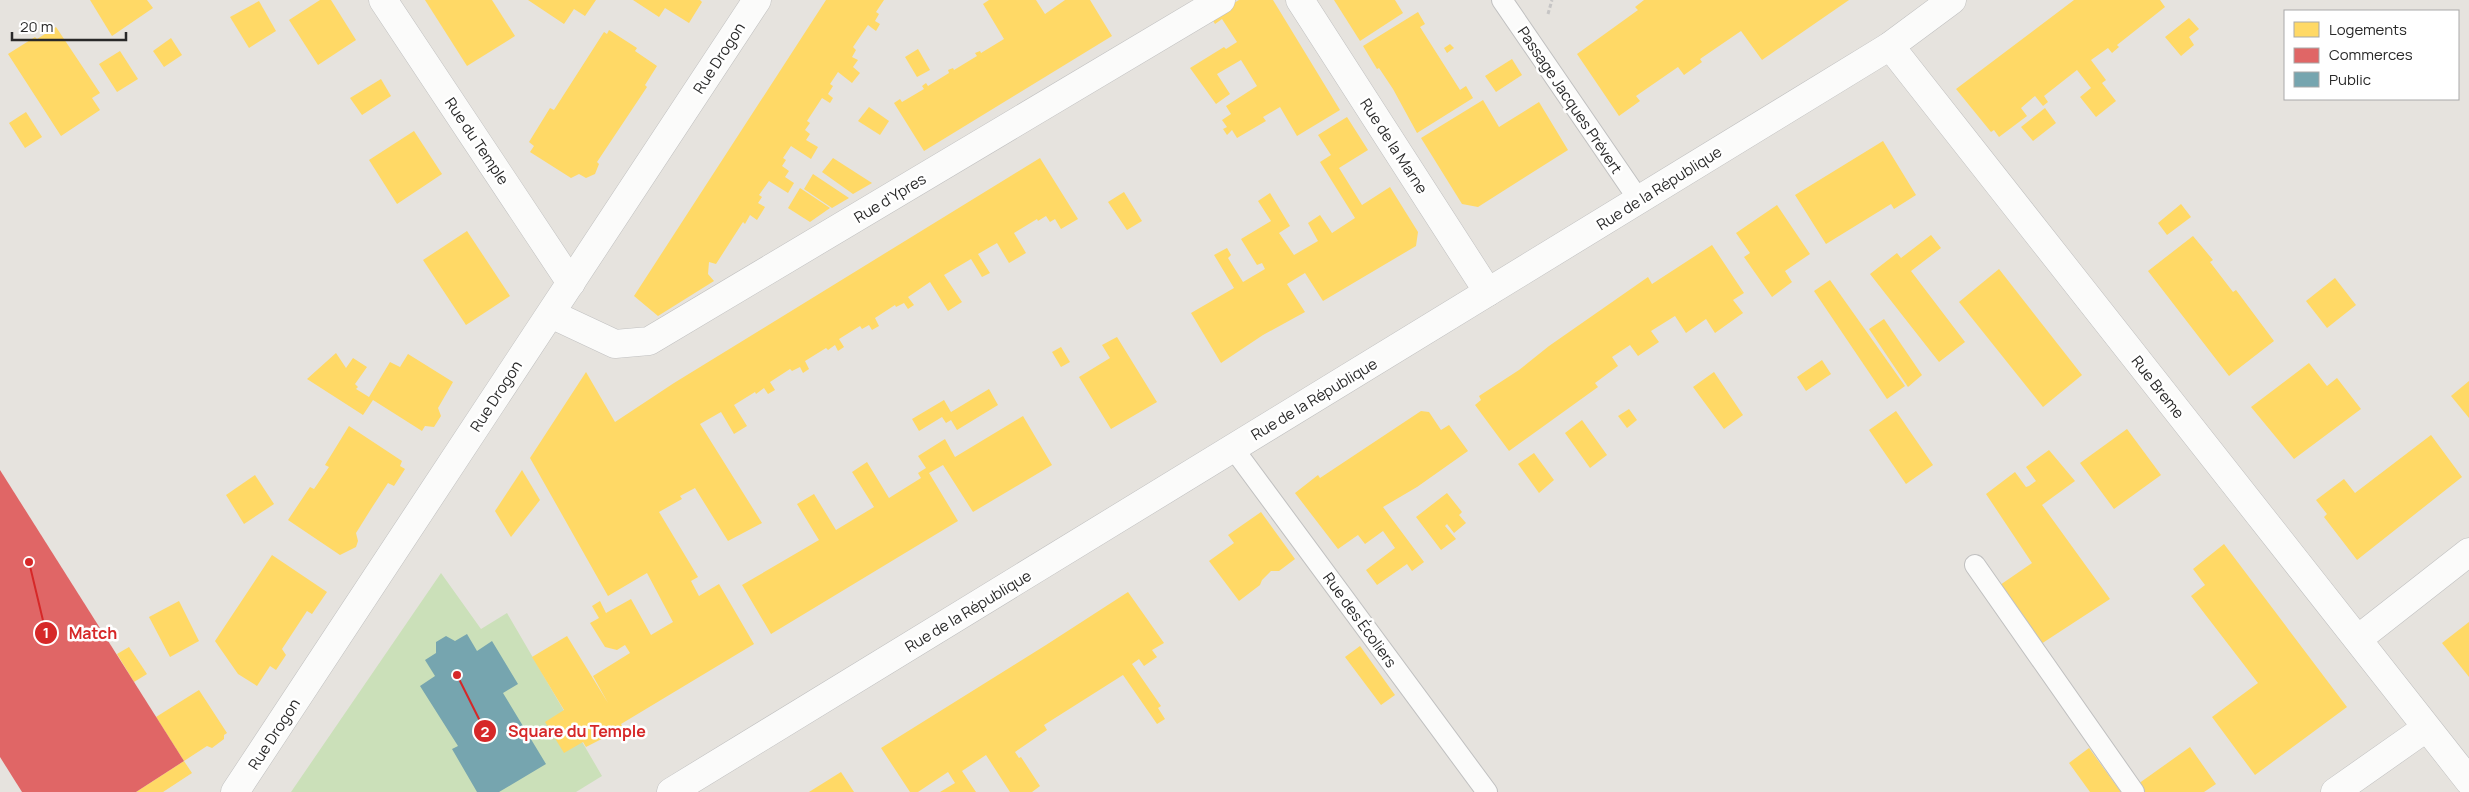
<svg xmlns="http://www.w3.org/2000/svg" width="2469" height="792" font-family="Manrope,sans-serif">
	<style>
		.green { fill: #cbe0b9 }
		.homes { fill: #ffd966 }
		.shops { fill: #e06666 }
		.public { fill: #76a5af }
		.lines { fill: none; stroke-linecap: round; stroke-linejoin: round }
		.lane-casing { stroke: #c0c0c0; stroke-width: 22 }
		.street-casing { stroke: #c0c0c0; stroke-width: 29 }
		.secondary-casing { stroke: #c0c0c0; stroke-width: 29 }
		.path { stroke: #c6c5c5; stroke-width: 3; stroke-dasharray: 4 2.5; stroke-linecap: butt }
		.lane { stroke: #fbfbfa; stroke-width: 20 }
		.street { stroke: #fbfbfa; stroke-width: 28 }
		.secondary { stroke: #fbfbfa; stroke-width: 28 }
		.labels { text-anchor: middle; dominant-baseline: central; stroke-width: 5; stroke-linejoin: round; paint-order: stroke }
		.street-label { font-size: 15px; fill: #292929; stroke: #fff }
		.leader { fill: none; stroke: #d62828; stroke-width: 2 }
		.callout-dot { fill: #d62828; stroke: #fff; stroke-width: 2 }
		.mark-label { font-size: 15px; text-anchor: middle; font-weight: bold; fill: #fff }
		.callout-label { font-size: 16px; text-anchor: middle; font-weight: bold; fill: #d62828; stroke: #fff; stroke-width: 5; stroke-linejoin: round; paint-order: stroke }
	</style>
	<rect width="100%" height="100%" fill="#e6e3de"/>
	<path class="green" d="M441 573 481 629 507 613 602 776 576 792H291Z"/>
	<g class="homes">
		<path d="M90 0H147L153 8 112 36Z"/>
		<path d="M320 0H331L356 40 318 65 289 20Z"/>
		<path d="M425 0H492L515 36 467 66Z"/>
		<path d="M528 0H596L585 16 574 9 564 24Z"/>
		<path d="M633 0H700L702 2 689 23 665 8 659 17Z"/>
		<path d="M826 0H884L876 12 879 14 875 21 880 24 876 31 868 25 853 47 856 50 852 57 858 60 853 67 860 73 852 83 838 72 830 84 833 86 828 94 833 98 830 103 822 98 807 121 810 123 805 130 810 134 806 140 818 147 811 159 791 146 783 158 786 160 782 166 789 171 785 177 794 183 788 193 769 181 759 195 762 197 758 203 765 207 757 220 750 215 745 224 743 222 716 264 709 262 708 274 714 281 658 316 634 296Z"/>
		<path d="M989 0H1036L1045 14 1065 0H1090L1112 36 924 151 894 103 900 99 902 102 924 89 922 86 926 83 928 86 949 73 948 70 953 68 954 70 977 56 975 53 980 51 981 53 1004 39 983 4Z"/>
		<path d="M1239 0H1273L1340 110 1297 136 1280 107 1263 117 1266 121 1237 138 1232 130 1227 135 1223 129 1227 127 1222 120 1231 114 1226 106 1257 86 1241 60 1217 74 1230 94 1216 104 1190 68 1224 47 1226 49 1237 42 1222 19 1215 24 1211 17Z"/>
		<path d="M1334 0H1395L1403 13 1360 41Z"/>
		<path d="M1644 0H1849L1762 60 1741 31 1700 59 1702 62 1684 75 1678 67 1636 96 1640 101 1619 116 1577 54 1638 10 1635 7Z"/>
		<path d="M2074 0H2160L2165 7 2117 45 2119 47 2112 53 2108 48 2091 60 2106 80 2102 83 2116 101 2096 117 2080 97 2091 88 2077 70 2044 96 2048 102 2043 106 2035 96 2021 108 2027 116 1999 137 1994 130 1991 132 1956 89Z"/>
		<path d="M259 1 276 31 249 48 230 17Z"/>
		<path d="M1418 12 1425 24 1420 27 1460 90 1466 86 1473 98 1417 133 1393 89 1379 68 1377 69 1363 46Z"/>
		<path d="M2189 18 2199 29 2189 37 2194 45 2181 56 2165 37Z"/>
		<path d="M56 27 100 93 92 98 100 110 61 136 8 54 35 37 37 39Z"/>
		<path d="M609 30 637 48 635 51 657 66 645 85 647 87 597 162 599 164 595 174 586 178 579 174 571 178 530 152 534 146 529 142 550 108 554 110 604 32 607 34Z"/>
		<path d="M171 38 182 55 164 67 153 51Z"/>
		<path d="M1450 44 1454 48 1447 53 1444 48Z"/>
		<path d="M918 49 930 70 917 77 905 57Z"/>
		<path d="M120 51 138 79 117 92 99 64Z"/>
		<path d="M1512 59 1522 75 1496 92 1485 76Z"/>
		<path d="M381 79 391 96 362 115 350 98Z"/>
		<path d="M1483 100 1499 127 1539 102 1568 150 1478 207 1462 204 1421 138Z"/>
		<path d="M869 107 889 121 880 135 858 121Z"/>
		<path d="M2045 108 2056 123 2033 141 2021 127Z"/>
		<path d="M26 112 42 137 25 148 9 123Z"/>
		<path d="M1347 117 1368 150 1339 168 1362 205 1390 187 1418 232 1416 246 1323 301 1305 273 1287 284 1305 312 1263 335 1221 363 1191 313 1234 288 1214 255 1227 248 1231 255 1228 258 1243 282 1265 269 1262 263 1257 265 1241 239 1271 221 1258 201 1270 193 1290 226 1279 233 1294 255 1318 241 1308 223 1320 215 1332 233 1355 218 1320 162 1331 155 1318 135Z"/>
		<path d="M414 131 442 174 397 204 369 160Z"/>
		<path d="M1883 141 1916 195 1894 209 1891 204 1826 244 1795 195Z"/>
		<path d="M833 158 872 183 853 194 822 172Z"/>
		<path d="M1040 158 1078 219 1061 229 1055 219 1050 222 1046 216 1038 221 1037 219 1014 233 1026 253 1009 263 997 243 978 254 990 273 982 277 971 259 944 275 962 302 948 311 930 282 908 297 914 305 908 309 904 303 896 307 895 305 875 318 879 326 872 330 869 325 862 329 860 326 839 339 844 347 838 351 835 345 828 350 826 348 805 361 809 369 803 373 800 367 792 371 790 369 770 382 775 390 768 394 764 388 756 394 755 392 734 405 747 426 734 434 721 412 700 424 762 523 728 541 695 488 680 496 682 499 659 512 698 577 691 581 699 596 719 584 754 644 621 724 623 728 586 747 583 742 564 753 545 722 564 710 532 657 567 636 608 703 593 676 630 653 625 645 617 650 605 647 590 623 599 618 592 606 600 601 606 613 631 599 651 635 673 622 647 573 608 596 530 458 586 372 615 422 674 383Z"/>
		<path d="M813 174 849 198 832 208 804 189Z"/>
		<path d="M800 188 830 208 810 222 788 208Z"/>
		<path d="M1124 192 1142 221 1127 230 1108 202Z"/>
		<path d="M2181 204 2191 217 2167 235 2158 223Z"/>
		<path d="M1777 205 1810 254 1785 271 1792 282 1772 297 1744 257 1750 253 1736 233Z"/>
		<path d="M467 231 510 296 466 325 423 260Z"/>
		<path d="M1931 235 1941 248 1911 271 1965 342 1939 362 1870 274 1897 253 1901 258Z"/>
		<path d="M2193 236 2213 260 2210 262 2233 292 2236 290 2274 341 2229 376 2148 271Z"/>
		<path d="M1712 245 1744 293 1733 300 1743 313 1715 333 1706 319 1686 333 1675 316 1651 331 1659 342 1638 356 1630 345 1612 357 1618 366 1595 383 1598 387 1509 451 1475 405 1481 400 1479 396 1519 370 1549 346 1648 277 1652 284Z"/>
		<path d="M1999 269 2082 375 2043 407 1959 302Z"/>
		<path d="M2335 278 2356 305 2327 328 2306 301Z"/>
		<path d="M1830 280 1905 386 1887 399 1814 291Z"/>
		<path d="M1884 319 1922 375 1908 387 1869 329Z"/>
		<path d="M1117 337 1157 402 1111 429 1079 377 1110 358 1102 345Z"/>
		<path d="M1061 347 1070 362 1061 367 1052 352Z"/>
		<path d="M336 353 346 368 353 358 367 367 355 384 358 387 356 389 369 397 390 362 400 367 408 354 453 382 438 408 441 416 434 427 425 426 422 431 373 400 363 415 307 379Z"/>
		<path d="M1822 360 1831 374 1806 391 1797 377Z"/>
		<path d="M2309 363 2327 386 2337 378 2361 409 2294 459 2251 407Z"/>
		<path d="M1714 372 1743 415 1724 429 1693 387Z"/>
		<path d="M2469 381V418L2451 396Z"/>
		<path d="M989 389 998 405 957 430 951 420 946 423 942 417 919 431 912 419 944 400 951 412Z"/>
		<path d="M1629 409 1637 420 1627 428 1618 416Z"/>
		<path d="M1421 411 1429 412 1441 430 1449 425 1468 451 1417 487 1383 507 1424 562 1412 571 1407 564 1377 585 1366 570 1395 548 1383 531 1365 544 1358 535 1338 549 1295 493 1318 475 1320 478Z"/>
		<path d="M1896 411 1933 465 1906 484 1869 430Z"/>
		<path d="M1023 416 1052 465 973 512 943 465 929 473 958 521 771 634 742 585 819 540 797 504 814 494 836 530 874 507 852 472 867 462 889 498 921 478 918 473 926 468 918 456 945 439 955 457Z"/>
		<path d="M1582 420 1607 455 1590 468 1565 433Z"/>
		<path d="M349 426 402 461 400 466 405 469 394 486 388 483 371 509 356 533 358 541 356 547 340 555 288 520 310 487 314 489 329 467 325 465Z"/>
		<path d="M2127 429 2161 475 2114 509 2080 463Z"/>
		<path d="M2431 435 2462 477 2357 560 2324 517 2327 514 2316 500 2344 479 2355 493Z"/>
		<path d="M2049 450 2075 481 2042 505 2110 599 2041 644 2000 585 2032 563 1986 494 2015 472 2026 487 2029 486 2036 481 2026 467Z"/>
		<path d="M1534 453 1554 480 1539 493 1518 464Z"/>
		<path d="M522 470 540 500 511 537 495 511Z"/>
		<path d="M255 475 274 504 244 524 226 495Z"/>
		<path d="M1447 493 1462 512 1459 515 1466 523 1454 533 1447 524 1445 526 1456 539 1441 550 1416 517Z"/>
		<path d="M1261 512 1295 559 1279 571H1271L1262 580 1260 585 1239 601 1209 561 1234 543 1228 535Z"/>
		<path d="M2224 544 2347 707 2255 775 2212 717 2258 683 2191 596 2205 585 2193 569Z"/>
		<path d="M272 555 327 592 312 614 307 611 282 649 286 655 276 670 270 666 257 686 238 674 215 641Z"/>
		<path d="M1128 592 1164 643 1152 650 1157 657 1144 666 1139 659 1132 664 1161 706 1158 708 1165 719 1157 724 1123 675 1044 725 1047 730 1015 752 1019 758 1021 757 1040 786 1032 792H1010L986 755 962 771 976 792H940L955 783 948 772 918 792H910L881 748 1046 645Z"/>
		<path d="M179 601 199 641 170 657 149 617Z"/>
		<path d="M2469 622V677L2442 643Z"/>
		<path d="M1360 646 1395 695 1381 705 1345 657Z"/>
		<path d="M129 647 147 674 134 682 117 654Z"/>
		<path d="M199 690 227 733 224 735V739L212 748 207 746 184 761 192 773 163 792H136L184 761 156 717Z"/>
		<path d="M2190 747 2216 784 2204 792H2144L2138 784Z"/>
		<path d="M2089 748 2121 792H2090L2069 763Z"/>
		<path d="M841 772 854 792H809Z"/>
	</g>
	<path class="shops" d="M0 470 184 761 136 792H22L0 757Z"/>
	<path class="public" d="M467 634 477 651 492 641 518 684 503 693 546 764 499 792H477L452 749 458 746 420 686 435 676 425 660 436 653V642L446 636 455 641Z"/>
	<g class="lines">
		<g class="lane-casing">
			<g id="lane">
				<path d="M1502 0 1639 200"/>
				<path d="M1233 448 1487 792"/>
				<path d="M1975 565 2134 792"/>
			</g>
		</g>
		<g class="street-casing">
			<g id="street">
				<path d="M383 0 571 283"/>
				<path d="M1300 0 1488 292"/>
				<path d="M1890 46 2469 781"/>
				<path d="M551 314 615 344 649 341 1221 0"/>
				<path d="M2358 639 2469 552"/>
				<path d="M235 792 757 0"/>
				<path d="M2335 792 2426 728"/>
			</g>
		</g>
		<g class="secondary-casing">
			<path id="secondary" d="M671 792 1890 46 1952 0"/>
		</g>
		<path class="path" d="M1548 14 1552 0"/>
		<use href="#lane" class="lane"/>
		<use href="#street" class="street"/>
		<use href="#secondary" class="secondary"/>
	</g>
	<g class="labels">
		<g class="street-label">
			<text transform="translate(719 58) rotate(-57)">Rue Drogon</text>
			<text transform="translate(1570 100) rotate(56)">Passage Jacques Prévert</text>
			<text transform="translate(477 141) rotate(56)">Rue du Temple</text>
			<text transform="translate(1394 146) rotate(57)">Rue de la Marne</text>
			<text transform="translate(1659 188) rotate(-32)">Rue de la République</text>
			<text transform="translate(890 198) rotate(-31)">Rue d'Ypres</text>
			<text transform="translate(2158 387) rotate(52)">Rue Breme</text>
			<text transform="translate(496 396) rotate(-57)">Rue Drogon</text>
			<text transform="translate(1314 399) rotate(-31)">Rue de la République</text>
			<text transform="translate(968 611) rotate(-31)">Rue de la République</text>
			<text transform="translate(1360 620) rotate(54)">Rue des Écoliers</text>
			<text transform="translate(274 734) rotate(-57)">Rue Drogon</text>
		</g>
	</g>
	<path class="leader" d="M29 562L46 633M457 675L485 731"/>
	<g class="callout-dot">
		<circle cx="29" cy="562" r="5"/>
		<circle cx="457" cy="675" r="5"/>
		<circle cx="46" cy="633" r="12"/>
		<circle cx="485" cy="731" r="12"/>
	</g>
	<g class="mark-label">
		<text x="46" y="638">1</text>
		<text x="485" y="737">2</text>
	</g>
	<g class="callout-label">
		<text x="93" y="639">Match</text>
		<text x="577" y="737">Square du Temple</text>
	</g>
	<rect x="2284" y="10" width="175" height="90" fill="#ffffff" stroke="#a9a9a9"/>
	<rect x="2294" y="22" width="25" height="15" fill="#ffd966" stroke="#a9a9a9"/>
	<text x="2329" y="35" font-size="15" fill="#292929">Logements</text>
	<rect x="2294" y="48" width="25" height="15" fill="#e06666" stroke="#a9a9a9"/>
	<text x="2329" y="60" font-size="15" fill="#292929">Commerces</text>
	<rect x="2294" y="72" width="25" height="15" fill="#76a5af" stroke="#a9a9a9"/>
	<text x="2329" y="85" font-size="15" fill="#292929">Public</text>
	<path d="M12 32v8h114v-8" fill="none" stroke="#292929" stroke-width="2.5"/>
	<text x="20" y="32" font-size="15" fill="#292929" stroke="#ffffff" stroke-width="4" paint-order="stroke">20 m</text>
</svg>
